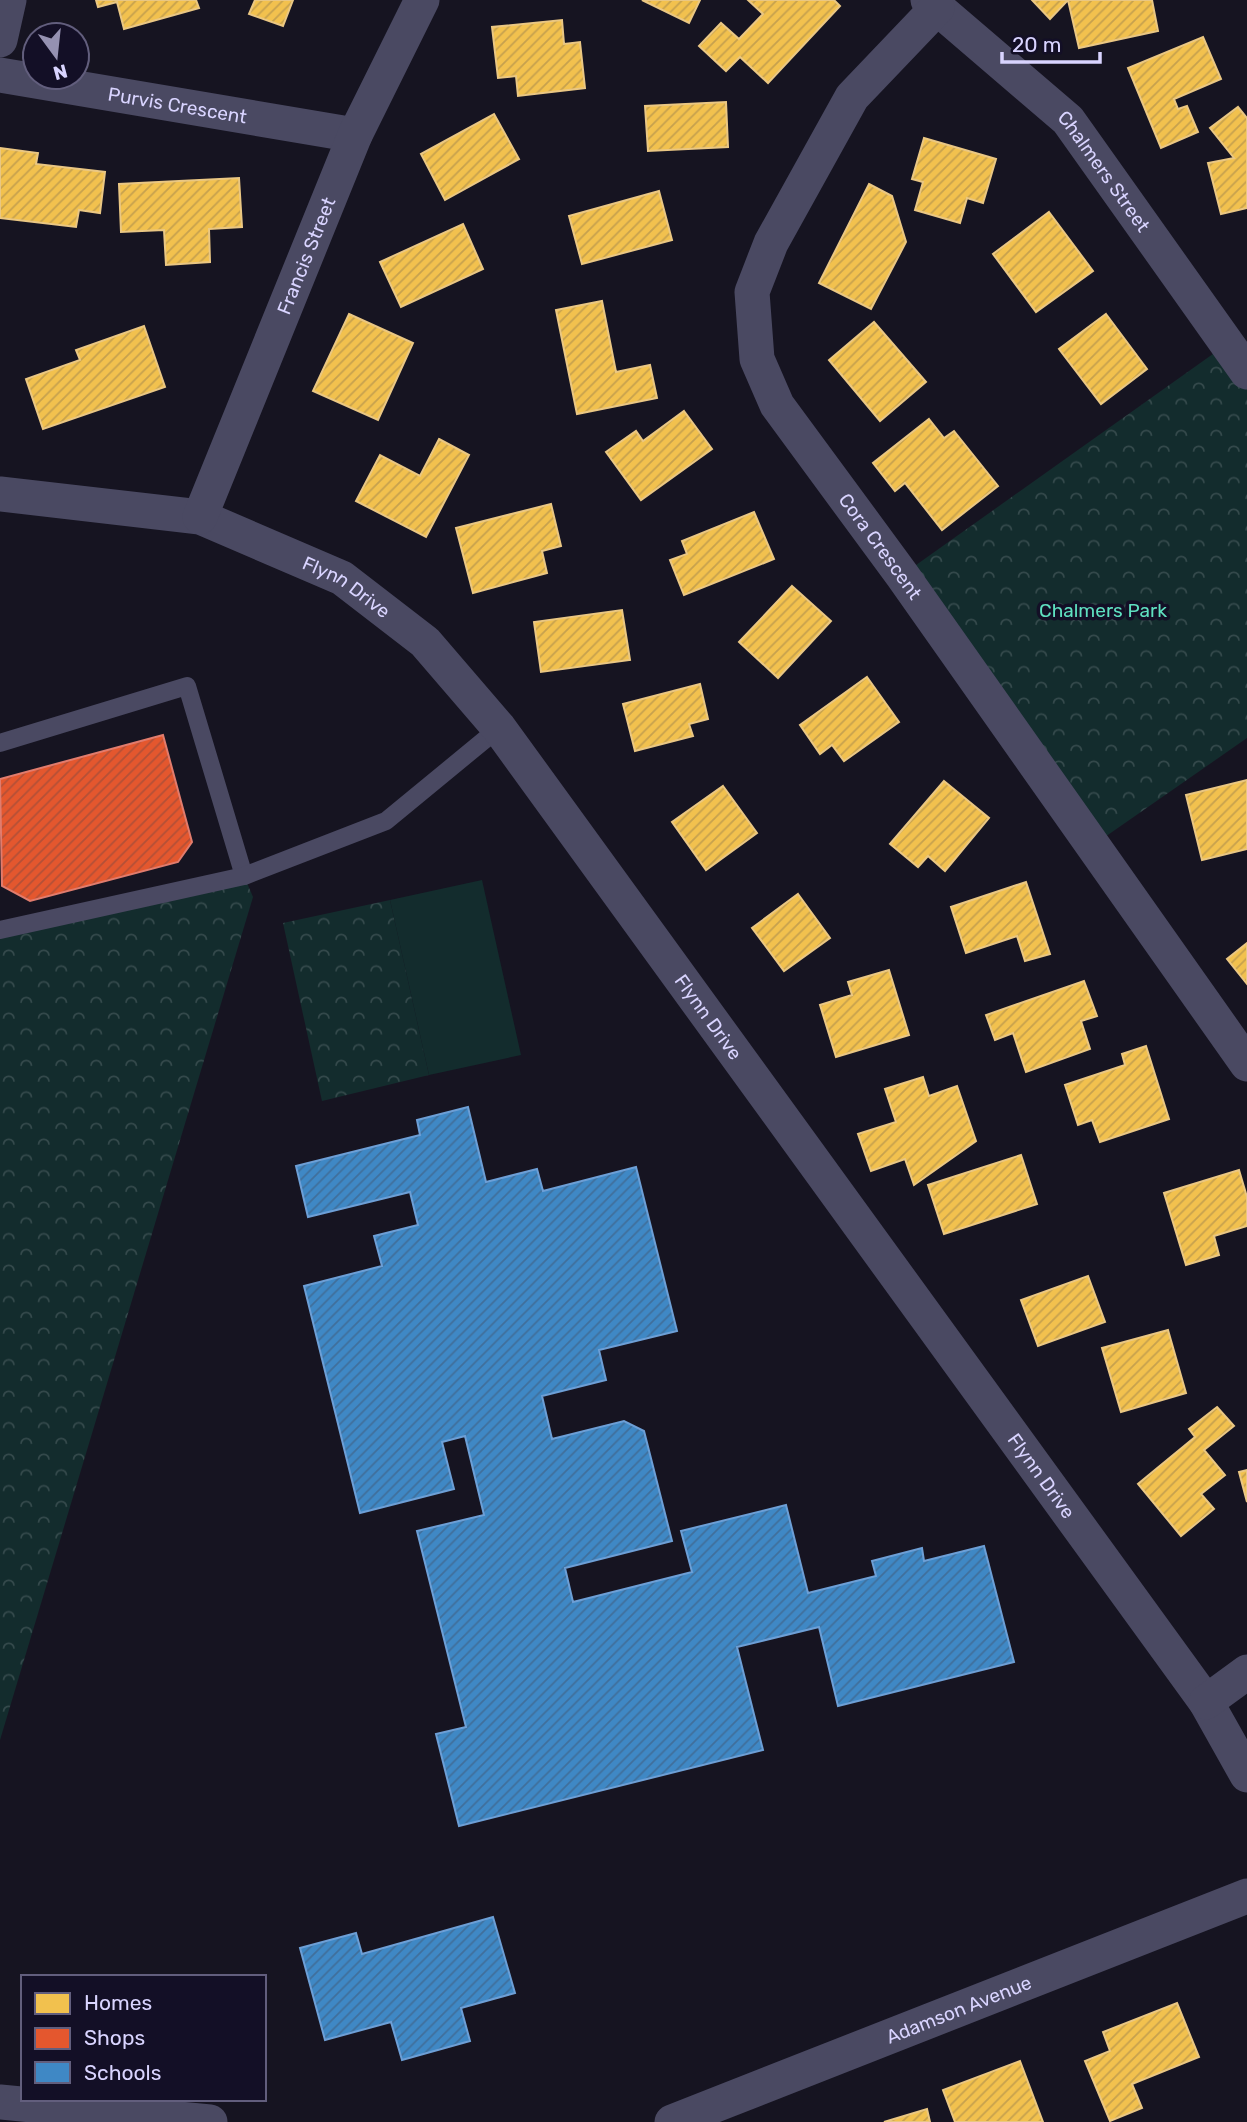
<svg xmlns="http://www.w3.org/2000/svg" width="1247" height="2122" font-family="Rubik,sans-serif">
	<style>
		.park { fill: url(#park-crowns) }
		.pitch { fill: #132c2d }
		.homes { fill: url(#homes-hatch); stroke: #eac783; stroke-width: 2 }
		.shops { fill: url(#shops-hatch); stroke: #e17c6d; stroke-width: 2 }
		.schools { fill: url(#schools-hatch); stroke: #6d9fd6; stroke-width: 2 }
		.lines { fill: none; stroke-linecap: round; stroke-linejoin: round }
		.lane { stroke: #4a4962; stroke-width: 18 }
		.street { stroke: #4a4962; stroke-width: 35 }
		.labels { text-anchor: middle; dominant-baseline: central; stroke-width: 7; stroke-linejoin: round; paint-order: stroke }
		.street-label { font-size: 19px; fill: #d9d4ff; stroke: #130f26 }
		.park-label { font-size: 19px; fill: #5fe0c0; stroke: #130f26 }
	</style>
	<defs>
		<pattern id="park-crowns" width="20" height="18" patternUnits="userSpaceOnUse" patternTransform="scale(1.75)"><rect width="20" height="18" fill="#132c2d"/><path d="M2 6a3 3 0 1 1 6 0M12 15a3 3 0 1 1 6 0" fill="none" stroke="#354a4c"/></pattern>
		<pattern id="homes-hatch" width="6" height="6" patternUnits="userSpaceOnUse" patternTransform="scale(1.75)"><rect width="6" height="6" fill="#f2c14e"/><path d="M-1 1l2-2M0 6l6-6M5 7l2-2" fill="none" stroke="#c6a14e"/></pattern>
		<pattern id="shops-hatch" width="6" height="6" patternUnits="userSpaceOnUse" patternTransform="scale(1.75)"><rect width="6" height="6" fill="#e4572e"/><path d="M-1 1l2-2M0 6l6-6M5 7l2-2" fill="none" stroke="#b35037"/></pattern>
		<pattern id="schools-hatch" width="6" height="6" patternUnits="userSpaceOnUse" patternTransform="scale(1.75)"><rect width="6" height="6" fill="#3f88c5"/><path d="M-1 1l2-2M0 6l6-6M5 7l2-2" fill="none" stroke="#406f9b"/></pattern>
	</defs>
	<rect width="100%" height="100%" fill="#161421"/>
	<g class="park">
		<path d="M1227 344 1247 372V738L1092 846 902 575Z"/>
		<path d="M244 876 253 897 0 1740V930Z"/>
		<path d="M390 900 429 1075 322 1101 283 923Z"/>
	</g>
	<path class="pitch" d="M482 880 521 1055 429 1075 390 900Z"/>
	<g class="homes">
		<path d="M96 0H196L199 8 124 29 117 2 98 7Z"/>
		<path d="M255 0H293L283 26 249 14Z"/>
		<path d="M642 0H700L689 23Z"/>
		<path d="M748 0H834L840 6 768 83 740 57 726 71 699 46 721 23 739 39 763 14Z"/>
		<path d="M1032 0H1152L1158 31 1079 48 1068 0 1050 19Z"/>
		<path d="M562 20 564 44 580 42 585 88 518 96 516 76 498 78 492 27Z"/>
		<path d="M1203 37 1221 79 1174 99 1178 109 1187 106 1198 132 1161 148 1128 68Z"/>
		<path d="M726 102 728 147 648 151 645 106Z"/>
		<path d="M1238 107 1247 118V208L1221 214 1208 163 1234 158 1210 128Z"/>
		<path d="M494 114 519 159 445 200 421 154Z"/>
		<path d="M924 138 996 159 983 203 967 198 960 223 915 210 923 182 912 179Z"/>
		<path d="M0 148 38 153 36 164 105 172 100 213 79 210 76 227 0 218Z"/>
		<path d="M239 178 242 227 209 229 210 262 166 265 164 230 121 232 119 184Z"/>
		<path d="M869 184 892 196 906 242 871 309 819 283Z"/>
		<path d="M659 191 672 240 582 264 569 216Z"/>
		<path d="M1049 212 1093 271 1036 312 993 254Z"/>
		<path d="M463 224 483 269 401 307 380 262Z"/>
		<path d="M602 301 616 372 650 365 657 398 577 414 556 310Z"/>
		<path d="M349 314 413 343 378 420 313 391Z"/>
		<path d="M1106 314 1147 369 1101 404 1059 349Z"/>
		<path d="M874 322 926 382 880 421 829 360Z"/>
		<path d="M144 326 165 387 43 429 26 379 80 360 76 350Z"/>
		<path d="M684 411 712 449 641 500 606 452 636 431 643 441Z"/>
		<path d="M929 419 944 438 954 431 998 486 942 530 905 483 895 491 873 463Z"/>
		<path d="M439 439 469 455 426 537 356 501 380 455 420 476Z"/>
		<path d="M551 504 561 546 542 551 547 573 473 593 456 528Z"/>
		<path d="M754 512 774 559 684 595 670 560 687 554 682 541Z"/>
		<path d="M792 586 831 621 778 678 739 642Z"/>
		<path d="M622 610 630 660 541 672 534 622Z"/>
		<path d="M867 677 899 722 844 761 832 745 820 754 800 725Z"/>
		<path d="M700 684 708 719 689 724 693 736 635 751 623 704Z"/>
		<path d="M1247 780V849L1202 860 1186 795Z"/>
		<path d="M944 781 989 818 945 871 928 856 918 867 890 844Z"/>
		<path d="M723 786 757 833 706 870 672 822Z"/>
		<path d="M1026 882 1050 954 1025 961 1017 936 966 953 951 907Z"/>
		<path d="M798 894 830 938 784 971 752 928Z"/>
		<path d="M1247 943V984L1227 959Z"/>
		<path d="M889 970 909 1035 836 1057 820 1005 852 995 848 982Z"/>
		<path d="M1084 981 1097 1016 1081 1021 1090 1049 1026 1072 1013 1033 995 1040 986 1015Z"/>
		<path d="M1146 1046 1169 1119 1100 1142 1092 1120 1078 1125 1065 1085 1125 1065 1122 1054Z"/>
		<path d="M923 1077 929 1096 957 1086 976 1141 914 1185 905 1159 871 1171 858 1134 896 1122 885 1089Z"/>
		<path d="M1021 1155 1037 1204 944 1234 928 1185Z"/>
		<path d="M1239 1170 1247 1197V1226L1214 1236 1219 1255 1186 1265 1164 1193Z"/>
		<path d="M1088 1276 1105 1322 1038 1346 1021 1300Z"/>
		<path d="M1168 1330 1186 1393 1121 1412 1102 1348Z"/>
		<path d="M1217 1407 1234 1426 1204 1450 1225 1475 1201 1494 1214 1509 1181 1536 1138 1484 1195 1437 1189 1429Z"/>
		<path d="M1247 1470V1502L1239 1472Z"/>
		<path d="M1177 2003 1199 2057 1132 2084 1142 2108 1110 2121 1085 2061 1110 2051 1103 2032Z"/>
		<path d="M1020 2061 1043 2122H955L943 2090Z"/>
		<path d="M927 2109 930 2122H884Z"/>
	</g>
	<path class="shops" d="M163 735 192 842 178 862 30 901 2 886 0 779Z"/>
	<g class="schools">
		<path d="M468 1107 486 1182 537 1169 543 1191 636 1167 677 1331 599 1350 606 1380 542 1396 552 1439 624 1421 644 1431 672 1541 565 1568 573 1602 692 1572 681 1531 786 1505 808 1593 876 1576 872 1561 922 1548 924 1561 984 1546 1014 1662 838 1706 819 1627 737 1647 763 1750 459 1826 436 1734 466 1727 417 1531 484 1515 465 1436 442 1442 454 1489 360 1513 304 1286 382 1266 374 1236 418 1225 410 1192 308 1217 296 1166 420 1135 417 1120Z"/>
		<path d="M493 1917 515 1993 461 2008 470 2041 402 2060 391 2022 325 2040 300 1948 356 1933 362 1954Z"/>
	</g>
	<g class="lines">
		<g class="lane">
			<path d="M0 743 187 686 244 876"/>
			<path d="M0 930 244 876 386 821 499 728"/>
		</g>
		<g class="street">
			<path id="s1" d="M928 0 1068 120 1247 372"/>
			<path id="s2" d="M937 8 852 97 771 243 752 292 757 359 777 405 902 575 1247 1064"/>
			<path d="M0 40 9 0"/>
			<path id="s3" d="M0 75 355 135"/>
			<path id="s4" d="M0 494 200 517 342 578 425 642 499 728 1206 1702 1247 1775"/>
			<path id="s5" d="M200 517 355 135 422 0"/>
			<path d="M1206 1702 1247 1672"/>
			<path d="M0 2102 210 2122"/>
			<path id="s6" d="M672 2122 1247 1896"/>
		</g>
	</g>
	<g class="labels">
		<g class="street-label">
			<text stroke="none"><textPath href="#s3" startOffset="180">Purvis Crescent</textPath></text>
			<text stroke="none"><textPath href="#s1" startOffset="247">Chalmers Street</textPath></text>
			<text stroke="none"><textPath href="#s5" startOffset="282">Francis Street</textPath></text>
			<text stroke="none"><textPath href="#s2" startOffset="635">Cora Crescent</textPath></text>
			<text stroke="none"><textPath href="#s4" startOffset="364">Flynn Drive</textPath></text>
			<text stroke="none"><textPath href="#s4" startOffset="931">Flynn Drive</textPath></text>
			<text stroke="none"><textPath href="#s4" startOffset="1498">Flynn Drive</textPath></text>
			<text stroke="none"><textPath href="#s6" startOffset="308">Adamson Avenue</textPath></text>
		</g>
		<g class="park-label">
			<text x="1103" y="610">Chalmers Park</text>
		</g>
	</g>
	<rect x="21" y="1975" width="245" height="126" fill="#130f26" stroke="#625e7d" stroke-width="2"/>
	<rect x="35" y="1993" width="35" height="21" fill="#f2c14e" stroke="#625e7d" stroke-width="2"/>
	<text x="84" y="2010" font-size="21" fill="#d9d4ff">Homes</text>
	<rect x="35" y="2028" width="35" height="21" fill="#e4572e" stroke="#625e7d" stroke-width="2"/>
	<text x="84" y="2045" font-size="21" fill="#d9d4ff">Shops</text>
	<rect x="35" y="2062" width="35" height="21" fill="#3f88c5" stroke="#625e7d" stroke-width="2"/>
	<text x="84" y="2080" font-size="21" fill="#d9d4ff">Schools</text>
	<g transform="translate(56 56) rotate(165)"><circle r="33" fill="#130f26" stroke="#625e7d" stroke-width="2"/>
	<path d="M0-5L12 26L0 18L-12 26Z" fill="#9591b1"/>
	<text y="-10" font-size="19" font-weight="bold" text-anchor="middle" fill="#d9d4ff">N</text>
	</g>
	<path d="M1002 52v10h98v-10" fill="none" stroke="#d9d4ff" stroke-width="3.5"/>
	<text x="1012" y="52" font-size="21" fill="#d9d4ff" stroke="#130f26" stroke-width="5" paint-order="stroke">20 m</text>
</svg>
